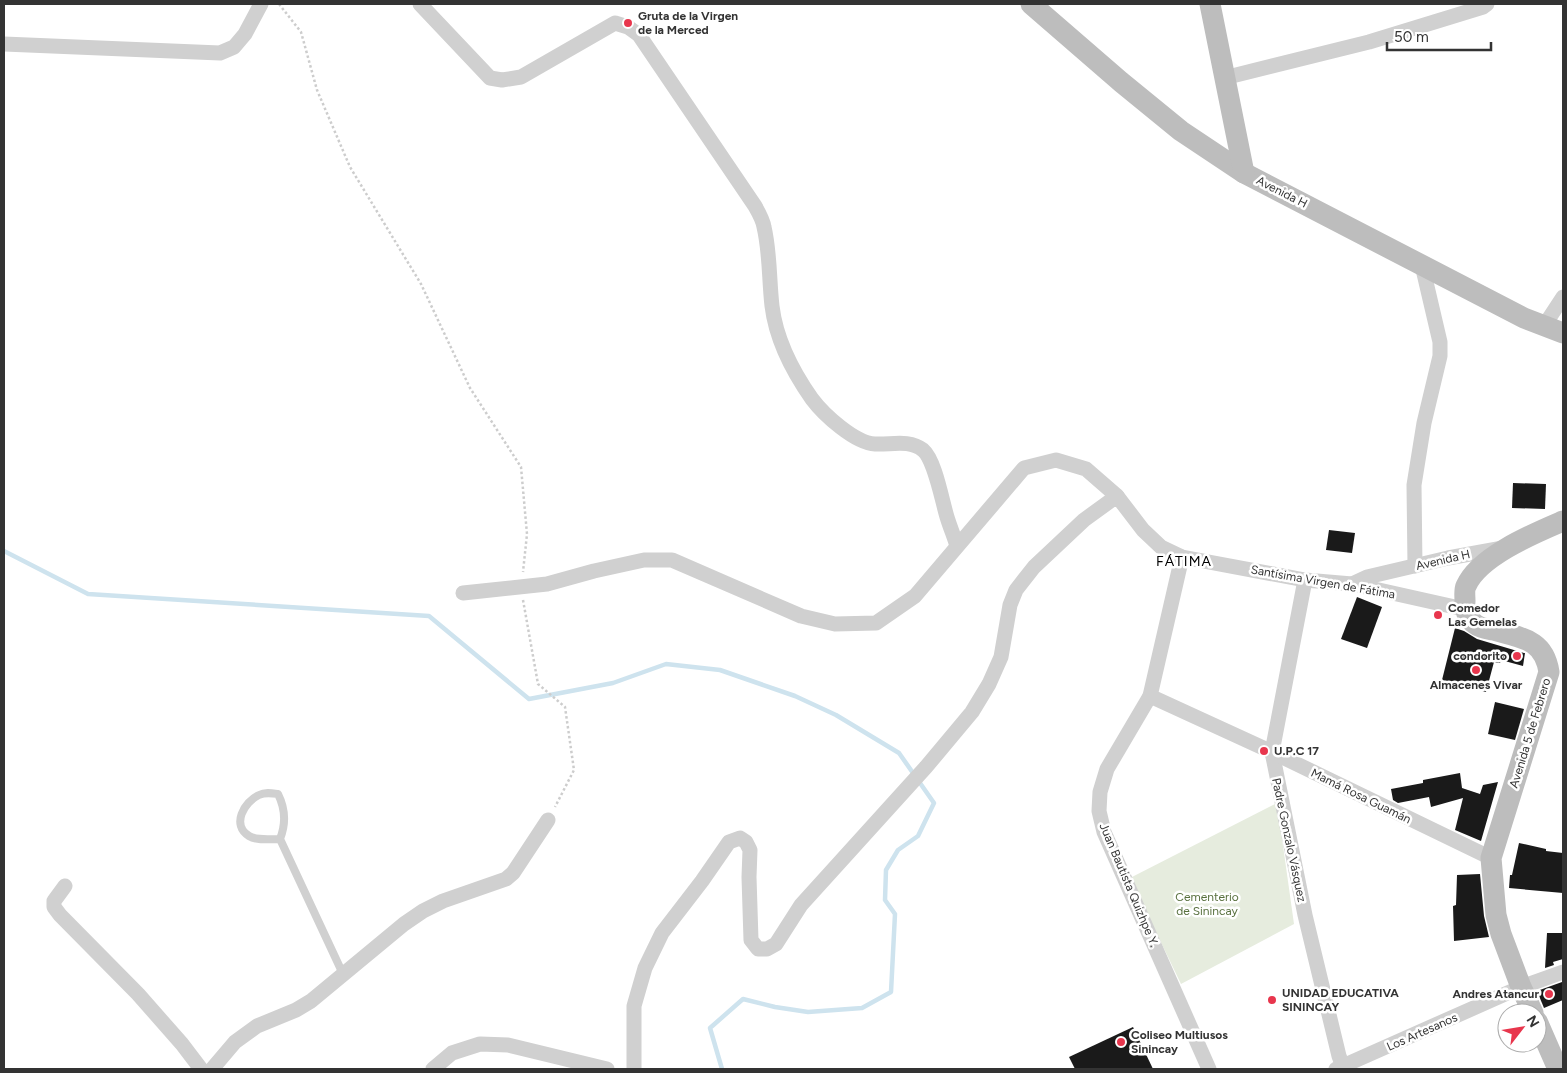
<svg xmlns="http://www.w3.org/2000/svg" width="1567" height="1073" font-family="Figtree,sans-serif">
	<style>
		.green { fill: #e6ecde }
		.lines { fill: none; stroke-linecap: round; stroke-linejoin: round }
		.stream { stroke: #cee3ee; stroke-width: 4.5 }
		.building { fill: #1a1a1a }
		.path { stroke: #cdcdcd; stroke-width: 2.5; stroke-dasharray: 2.5 2.5; stroke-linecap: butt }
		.lane { stroke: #d0d0d0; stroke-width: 8 }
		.street { stroke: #d0d0d0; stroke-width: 15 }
		.secondary { stroke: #bdbdbd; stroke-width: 21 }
		.poi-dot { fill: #e8364d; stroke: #fff; stroke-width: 2 }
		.labels { text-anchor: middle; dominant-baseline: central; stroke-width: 5; stroke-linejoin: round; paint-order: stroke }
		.poi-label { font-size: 12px; font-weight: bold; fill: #333; stroke: #fff; text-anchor: start }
		.street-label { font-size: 12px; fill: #333; stroke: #fff }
		.park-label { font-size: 12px; fill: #58703e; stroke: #fff }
		.neighbourhood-label { font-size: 14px; letter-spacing: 1px; fill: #000; stroke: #fff }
	</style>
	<rect width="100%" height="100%" fill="#fff"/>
	<path class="green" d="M1277 803 1294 924 1181 984 1130 878Z"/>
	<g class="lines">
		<path class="stream" d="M4 551 88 594 429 616 529 699 613 683 666 664 720 670 795 696 836 715 899 753 934 803 918 836 898 850 886 870 885 900 895 914 891 992 862 1008 808 1012 775 1007 743 999 710 1028 722 1069"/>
	</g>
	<g class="building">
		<path d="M1513 483 1546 484 1545 509 1512 508Z"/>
		<path d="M1329 530 1355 533 1352 553 1326 550Z"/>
		<path d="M1357 597 1382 607 1367 648 1341 639Z"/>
		<path d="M1455 628 1464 631 1477 639 1524 653H1525L1523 666 1501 660 1500 663 1494 662 1486 692 1442 680Z"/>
		<path d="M1495 702 1524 709 1515 740 1488 734Z"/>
		<path d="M1460 773 1462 788 1480 794 1483 785 1498 782 1481 841 1455 830 1463 798 1431 807 1429 797 1398 803 1393 800 1391 789 1423 783V780Z"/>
		<path d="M1519 843 1546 849V851L1563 853V893L1509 888 1510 875H1512Z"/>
		<path d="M1480 874 1484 916 1489 937 1454 941 1453 906 1456 905 1457 875Z"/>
		<path d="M1547 933H1563V959L1553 962 1554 965 1545 968Z"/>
		<path d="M1562 982 1563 986V1000L1544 1008 1537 991Z"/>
		<path d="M1133 1027 1153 1069H1075L1069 1057Z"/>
	</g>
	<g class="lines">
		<g class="path">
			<path d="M279 4 301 32 317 90 350 167 421 284 470 388 521 467 527 534 523 572"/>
			<path d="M523 600 538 684 565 707 574 770 555 807"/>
		</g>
		<path class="lane" d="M280 839C271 839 257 841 249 836 231 825 244 802 259 795 265 792 271 793 278 794 285 808 286 824 280 839L343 974"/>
		<g class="street">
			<path d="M420 4 490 78 502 80 521 77 615 23 628 27 639 35 755 206C759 213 763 220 764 227 770 252 769 280 772 306 776 339 793 372 812 399 824 415 855 443 875 444 891 445 909 439 923 450 935 460 942 501 947 517 950 527 954 536 957 546"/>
			<path d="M4 44 220 53 234 47 245 34 261 4"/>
			<path d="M1224 78 1369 42 1483 7 1487 4"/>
			<path d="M1544 326 1563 297"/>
			<path d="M1182 557 1150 696 1107 769 1100 792 1099 811 1104 832 1209 1069"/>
			<path d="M1415 566 1414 485 1424 423 1440 356V342L1422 265"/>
			<path d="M1305 580 1272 752 1305 915 1339 1056 1344 1069"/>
			<path d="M1352 584 1367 577 1448 558 1503 548"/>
			<path d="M463 593 547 584 594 571 644 560H672L801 616 835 624 876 623 915 596 1024 468 1056 460 1086 469 1117 496"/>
			<path d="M1150 696 1272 752 1491 858"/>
			<path d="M65 886 54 901V907L60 915 138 994 182 1044 201 1069"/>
			<path d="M212 1069 235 1042 257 1026 296 1010 311 1001 404 924 423 911 443 901 506 879 513 873 548 820"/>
			<path d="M433 1069 452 1053 480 1044 508 1045 607 1069"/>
			<path d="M634 1069V1006L645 968 662 933 702 881 729 842 740 838 746 842 750 850 749 877 751 940 758 949H767L776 944 801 905 926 767 972 712 989 684 1001 657 1010 605 1016 590 1034 567 1084 520 1117 496 1143 530 1161 547 1182 557 1305 580 1352 584 1464 609"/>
			<path d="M1336 1069 1521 987 1563 972"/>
		</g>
		<g class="secondary">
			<path d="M1031 4 1121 82 1181 131 1244 173 1524 318 1563 333"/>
			<path d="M1210 4 1244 173"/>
			<path d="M1533 1013 1521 987 1501 934 1496 915 1491 858 1549 672C1544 639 1522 638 1493 630 1488 629 1480 628 1475 624 1468 619 1464 610 1465 601 1465 596 1464 590 1466 586 1479 556 1535 533 1563 521"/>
			<path d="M1537 1021 1558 1069"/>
		</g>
	</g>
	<g class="poi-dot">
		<circle cx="628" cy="23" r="5"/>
		<circle cx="1438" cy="615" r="5"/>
		<circle cx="1517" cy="656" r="5"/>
		<circle cx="1476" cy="670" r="5"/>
		<circle cx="1264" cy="751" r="5"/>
		<circle cx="1549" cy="994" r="5"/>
		<circle cx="1272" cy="1000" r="5"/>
		<circle cx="1121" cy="1042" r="5"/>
	</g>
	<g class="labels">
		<g class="poi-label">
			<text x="638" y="16">Gruta de la Virgen<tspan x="638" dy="14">de la Merced</tspan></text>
			<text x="1448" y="608">Comedor<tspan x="1448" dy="14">Las Gemelas</tspan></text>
			<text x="1507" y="656" text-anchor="end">condorito</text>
			<text x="1476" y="685" text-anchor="middle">Almacenes Vivar</text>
			<text x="1274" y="751">U.P.C 17</text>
			<text x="1282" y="993">UNIDAD EDUCATIVA<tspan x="1282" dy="14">SININCAY</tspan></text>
			<text x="1539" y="994" text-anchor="end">Andres Atancur</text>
			<text x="1131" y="1035">Coliseo Multiusos<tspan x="1131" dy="14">Sinincay</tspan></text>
		</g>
		<g class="street-label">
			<text transform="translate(1282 192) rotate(27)">Avenida H</text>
			<text transform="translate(1443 560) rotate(-13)">Avenida H</text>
			<text transform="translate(1323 582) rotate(10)">Santísima Virgen de Fátima</text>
			<text transform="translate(1530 733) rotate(-73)">Avenida 5 de Febrero</text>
			<text transform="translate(1361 796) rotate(26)">Mamá Rosa Guamán</text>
			<text transform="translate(1289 840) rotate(78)">Padre Gonzalo Vásquez</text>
			<text transform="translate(1129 885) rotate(67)">Juan Bautista Quizhpe Y.</text>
			<text transform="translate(1422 1032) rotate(-24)">Los Artesanos</text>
		</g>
		<g class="park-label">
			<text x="1207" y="897">Cementerio<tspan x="1207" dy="14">de Sinincay</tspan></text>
		</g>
		<g class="neighbourhood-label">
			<text x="1184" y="561">FÁTIMA</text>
		</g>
	</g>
	<rect width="1567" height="1073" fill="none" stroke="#333333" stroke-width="10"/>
	<g transform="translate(1522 1028) rotate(59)"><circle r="24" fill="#ffffff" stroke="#adadad"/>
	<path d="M0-4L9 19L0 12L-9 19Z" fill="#e8364d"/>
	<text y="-8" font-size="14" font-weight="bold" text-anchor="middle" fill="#333333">N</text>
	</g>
	<path d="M1387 42v8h104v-8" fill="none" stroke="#333333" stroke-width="2.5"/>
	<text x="1394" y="42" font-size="15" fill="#333333" stroke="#ffffff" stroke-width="4" paint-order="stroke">50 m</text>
</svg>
